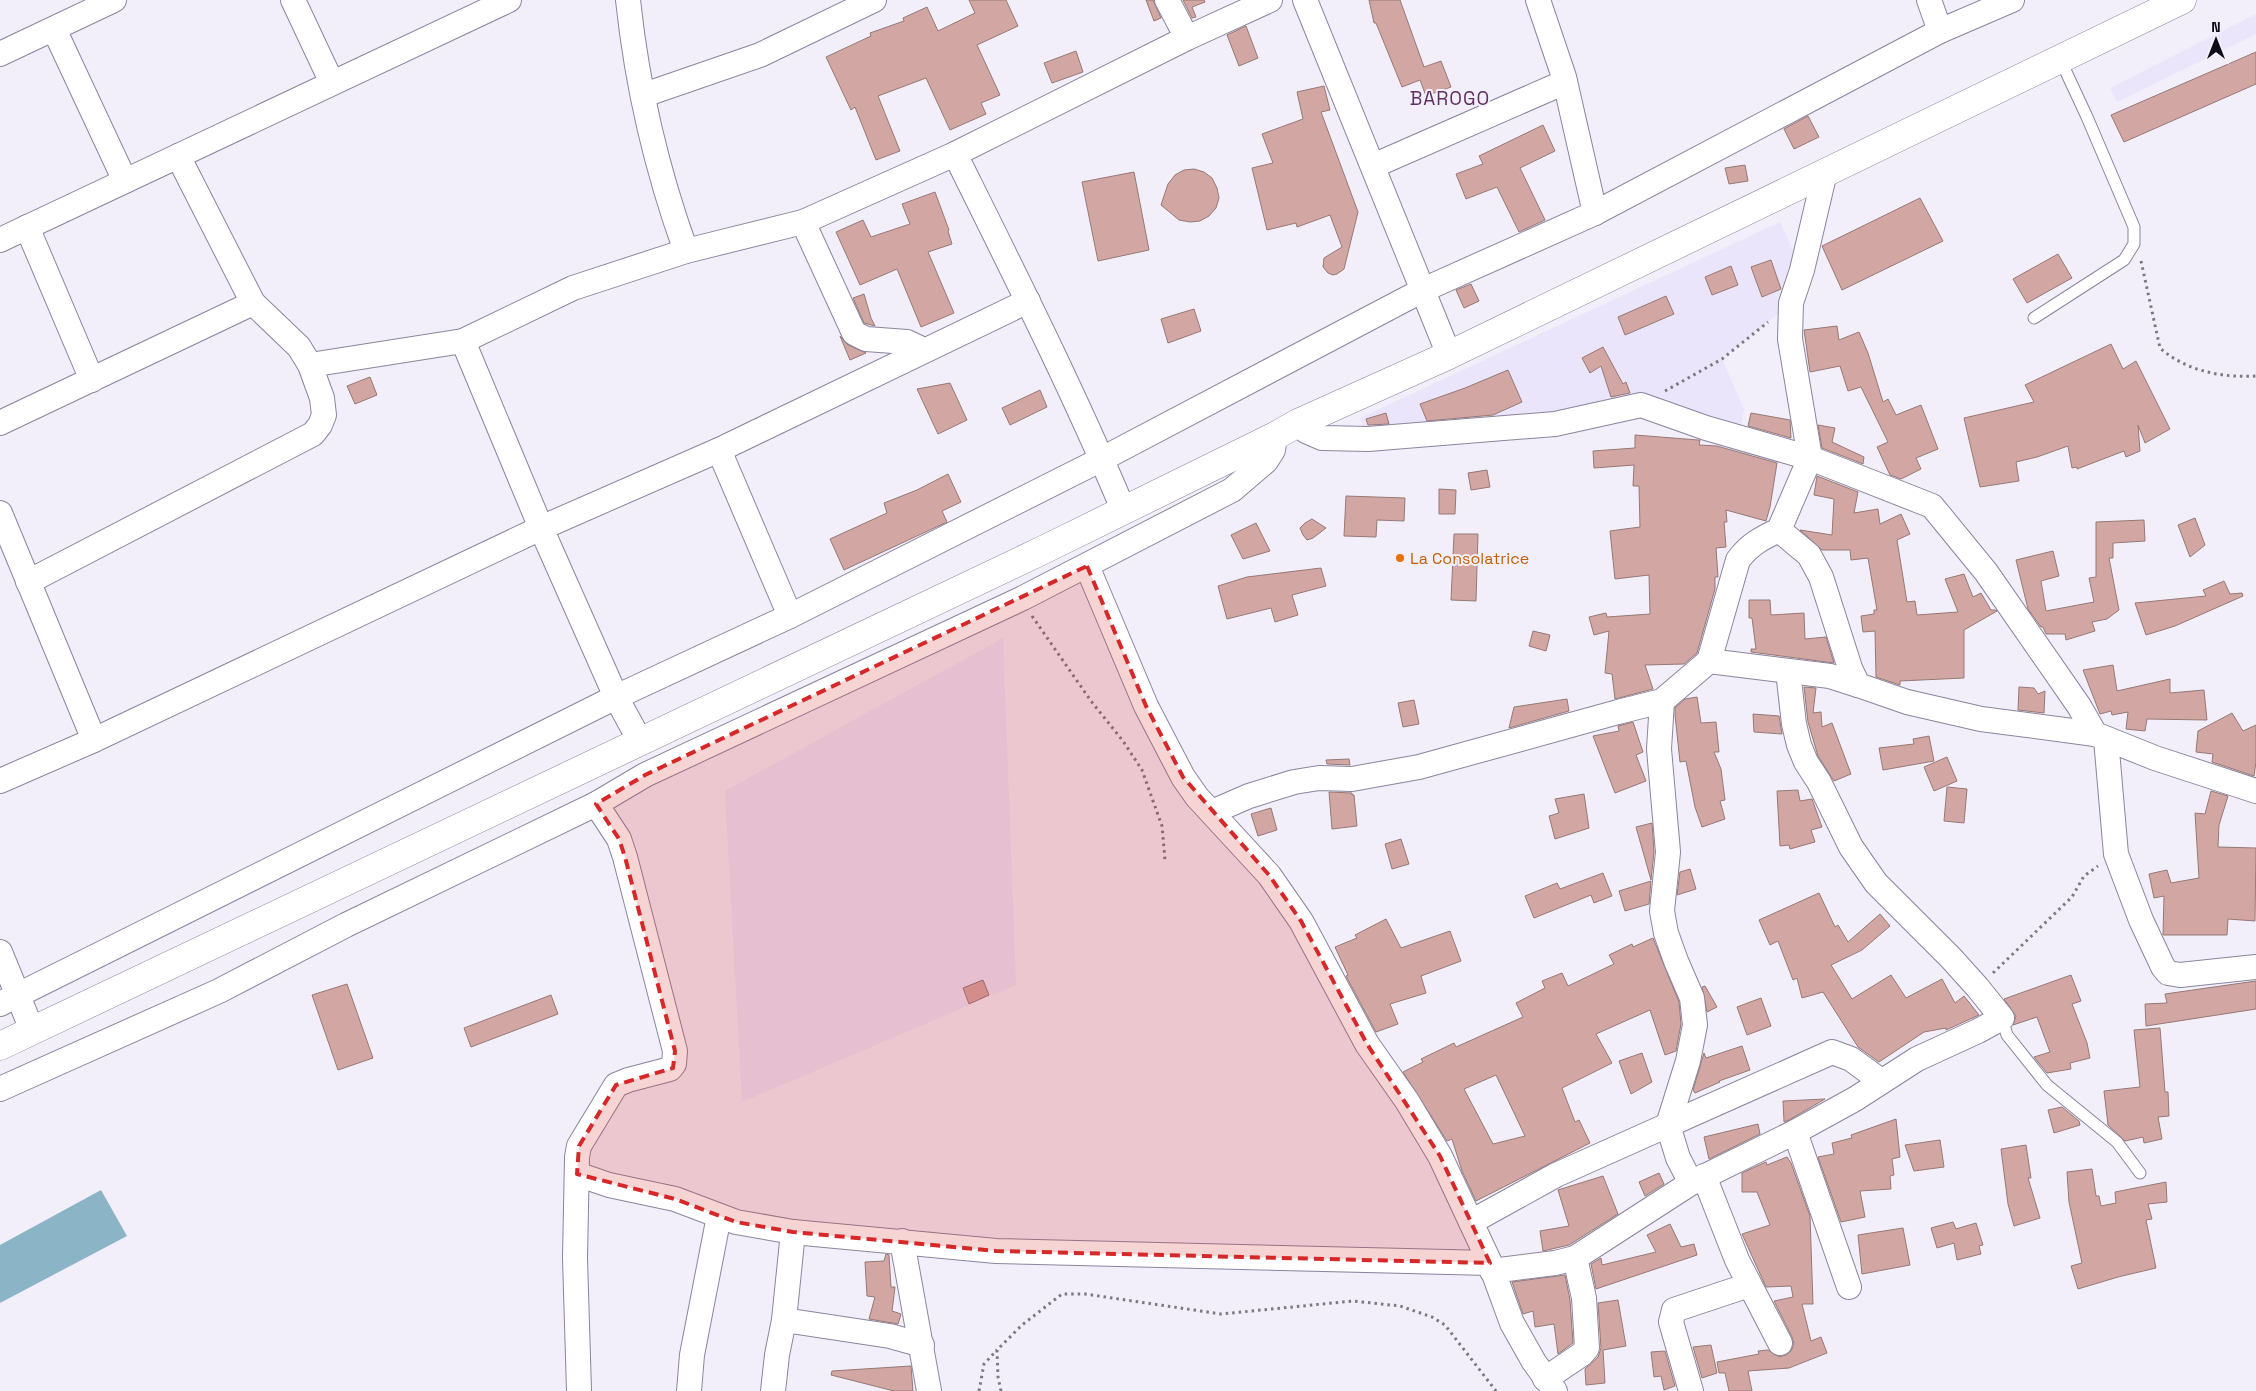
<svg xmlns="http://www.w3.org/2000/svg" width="2256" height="1391" font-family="'Space Grotesk',sans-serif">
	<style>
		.built { fill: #eae5fa }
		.water { fill: #8bb5c6 }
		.building { fill: #d2a7a3; stroke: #967875; fill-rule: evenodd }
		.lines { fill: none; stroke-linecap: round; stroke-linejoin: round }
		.service-casing { stroke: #8b849e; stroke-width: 13 }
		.minor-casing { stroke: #8b849e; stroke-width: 26 }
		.trunk-casing { stroke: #8b849e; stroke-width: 29 }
		.path { stroke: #7a7882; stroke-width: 3; stroke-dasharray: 2.5 4; stroke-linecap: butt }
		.service { stroke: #fff; stroke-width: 11 }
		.minor { stroke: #fff; stroke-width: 24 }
		.trunk { stroke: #fff; stroke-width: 28 }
		.marked { fill: #d62828; fill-opacity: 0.2; stroke: #d62828; stroke-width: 4; stroke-dasharray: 10 6; stroke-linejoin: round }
		.food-dot { fill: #e8710a; stroke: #f2effb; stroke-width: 2 }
		.labels { text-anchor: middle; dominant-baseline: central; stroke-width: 4; stroke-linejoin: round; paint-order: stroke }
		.food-label { font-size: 16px; fill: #c56008; stroke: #f2effb; text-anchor: start }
		.quarter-label { font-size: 19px; letter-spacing: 1px; fill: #5e2f62; stroke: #f2effb }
	</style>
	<rect width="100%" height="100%" fill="#f2effb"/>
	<g class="built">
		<path d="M2256 14V34L2117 102 2110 88Z"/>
		<path d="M1780 222 1802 270 1791 303 1722 359 1744 409 1739 435 1705 425 1629 417 1367 438 1360 418Z"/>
		<path d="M1003 638 1016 985 742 1102 725 791Z"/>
	</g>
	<path class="water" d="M101 1190 127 1236 0 1303V1245Z"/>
	<g class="building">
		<path d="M969 0H1006L1018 26 977 45 1000 95 981 103 986 114 950 130 926 78 878 96 900 151 876 160 855 107 851 110 826 57 871 36 870 33 904 21 903 18 927 7 938 31 975 13Z"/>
		<path d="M1146 0H1153L1161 18 1154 21Z"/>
		<path d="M1183 0H1204L1205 2 1192 7 1196 17 1192 18Z"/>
		<path d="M1369 0H1400L1424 67 1441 61 1451 87 1426 96 1420 80 1402 87 1376 23H1374Z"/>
		<path d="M1246 26 1258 58 1239 66 1227 35Z"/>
		<path d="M1076 51 1083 72 1052 83 1044 63Z"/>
		<path d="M2256 52V84L2124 142 2111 115Z"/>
		<path d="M1324 86 1330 110 1321 112 1358 212 1344 269 1337 274 1333 275 1328 273 1323 267 1324 258 1342 247 1330 215 1297 227 1296 223 1267 230 1252 168 1273 163 1262 134 1303 119 1297 92Z"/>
		<path d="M1808 116 1819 137 1794 149 1784 129Z"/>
		<path d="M1543 125 1555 151 1520 168 1545 220 1519 232 1497 187 1466 199 1456 174 1483 164 1479 156Z"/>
		<path d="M1745 165 1748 181 1729 184 1725 168Z"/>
		<path d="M1194 169 1204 172 1212 178 1217 188 1219 198 1216 208 1209 216 1200 221 1190 222 1179 220 1161 205 1168 184 1175 175 1184 170Z"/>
		<path d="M1134 172 1149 250 1098 261 1082 182Z"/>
		<path d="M935 192 949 230 948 231 952 244 928 252 954 313 921 327 897 269 860 285 836 232 863 220 871 237 910 224 902 204Z"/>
		<path d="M1920 198 1943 241 1842 290 1822 246Z"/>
		<path d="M2058 254 2072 278 2027 303 2013 279Z"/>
		<path d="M1771 260 1781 289 1762 297 1751 267Z"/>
		<path d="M1731 266 1738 285 1712 295 1705 277Z"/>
		<path d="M1471 284 1479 301 1464 308 1456 290Z"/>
		<path d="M864 294 871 318 875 326 864 323 853 298Z"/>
		<path d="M1666 296 1674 314 1625 335 1618 317Z"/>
		<path d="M1194 309 1201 331 1168 343 1161 319Z"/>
		<path d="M1837 326 1839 340 1859 332 1868 353 1883 402 1888 399 1896 415 1921 405 1938 449 1916 458 1921 469 1901 479 1890 475 1877 447 1888 442 1861 387 1848 391 1840 366 1810 372 1804 330Z"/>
		<path d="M840 336 848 345 866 353 850 360Z"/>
		<path d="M2111 344 2123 369 2136 361 2170 429 2145 443 2138 425 2140 451 2126 457 2124 451 2077 469V467L2072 468 2068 446 2037 457 2016 462 2019 481 1980 487 1964 418 2034 402 2025 385Z"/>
		<path d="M1603 347 1623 384 1626 382 1630 393 1611 397 1601 366 1590 373 1582 358Z"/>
		<path d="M1508 370 1522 402 1493 415 1427 421 1420 404 1465 388Z"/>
		<path d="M370 377 377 395 355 404 347 386Z"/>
		<path d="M950 383 967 420 938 434 917 389Z"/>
		<path d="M1040 390 1047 407 1010 425 1002 408Z"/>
		<path d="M1386 413 1389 424 1368 425 1366 419Z"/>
		<path d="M1751 413 1790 420 1791 438 1748 426Z"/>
		<path d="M1818 425 1835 428 1832 442 1864 457 1863 464 1822 448Z"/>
		<path d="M1635 435 1698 440H1700L1699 445 1717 446 1777 463 1770 507 1766 521 1726 510 1727 522H1724L1726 547 1716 548 1718 577H1715V589L1697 653 1684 664 1645 665 1653 689 1615 699 1612 674 1605 673 1609 631 1594 635 1589 617 1606 613 1607 617 1650 614 1649 575 1615 579 1610 531 1640 527 1639 486H1633L1634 465 1594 468 1593 451 1635 448Z"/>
		<path d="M1487 470 1490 487 1471 490 1468 473Z"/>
		<path d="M948 474 961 502 942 511 947 522 844 570 830 539 887 513 884 503 917 490Z"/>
		<path d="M1817 476 1858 492 1854 513 1878 509 1880 524 1901 514 1910 534 1897 540 1907 602 1915 601 1917 615 1958 612 1945 579 1964 574 1973 597 1981 593 1991 610H1995L1997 611 1964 630V678L1900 681V685L1876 677 1875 631 1863 632 1861 616 1874 614V610H1877L1868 558 1851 560 1850 550H1822L1800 530 1832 535 1834 499 1814 495Z"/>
		<path d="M1439 489 1456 490 1455 514H1439Z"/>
		<path d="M1346 496 1405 498 1404 521 1377 520 1376 537 1344 536Z"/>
		<path d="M2195 518 2205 545 2190 557 2178 525Z"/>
		<path d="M1312 519 1326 528 1313 538 1307 540 1303 535 1300 528 1305 523Z"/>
		<path d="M2144 520 2145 541 2113 543V558H2109L2119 610 2107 619 2092 622 2095 631 2066 640 2065 634H2046L2043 627H2041L2028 609 2016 560 2053 551 2059 576 2041 581 2046 611 2094 602 2089 578 2096 577V522Z"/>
		<path d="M1256 523 1270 551 1243 559 1231 535Z"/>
		<path d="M1454 534H1478L1476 601 1451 600Z"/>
		<path d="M1321 568 1326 586 1292 595 1298 615 1275 622 1271 608 1227 619 1218 586 1247 577Z"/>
		<path d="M2224 581 2230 594 2242 593 2243 596 2175 626 2146 635 2135 603 2206 596 2203 590Z"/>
		<path d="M1749 600H1770L1771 615 1804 613 1805 639 1826 637 1834 663 1751 652V649H1756L1752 618H1749Z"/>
		<path d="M1533 631 1550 635 1546 651 1529 646Z"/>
		<path d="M2113 665 2117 691 2170 679V693L2204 690 2207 720 2147 719 2145 731 2126 729 2128 712 2112 715 2111 711 2100 714 2083 670Z"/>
		<path d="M1804 687 1816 688 1813 713 1821 712 1822 727 1832 723 1851 774 1834 781 1818 756 1808 722Z"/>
		<path d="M2019 687 2034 688 2038 694 2045 691 2044 713 2018 710Z"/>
		<path d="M1697 697 1701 723 1716 722 1719 752H1714L1721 769 1725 800 1720 801 1725 819 1702 827 1695 807 1686 761 1680 762 1675 715V708L1685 699Z"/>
		<path d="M1567 699 1569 711 1509 728 1514 707Z"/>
		<path d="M1414 700 1419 724 1403 727 1398 703Z"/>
		<path d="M2232 713 2243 731 2256 725V762L2254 776 2212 762 2213 754 2196 752 2198 731Z"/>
		<path d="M1753 714 1779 716 1782 734 1754 732Z"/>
		<path d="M1633 722 1643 752 1636 755 1646 781 1615 793 1593 736 1619 731 1618 726Z"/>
		<path d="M1929 736 1934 761 1883 770 1879 748 1914 744 1913 739Z"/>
		<path d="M1947 757 1957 781 1934 791 1924 767Z"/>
		<path d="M1349 759 1350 765 1327 764 1326 760Z"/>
		<path d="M1947 787 1967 789 1964 823 1944 821Z"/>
		<path d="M1798 790 1800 801 1812 799 1822 827 1811 830 1815 842 1790 849 1789 845 1780 846 1777 791Z"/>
		<path d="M2211 791 2228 796 2219 825 2218 847 2256 848 2255 921 2228 919 2227 935H2163L2164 896 2154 898 2149 874 2167 870 2171 883 2199 878 2195 813 2205 814Z"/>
		<path d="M1329 792 1352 793V795H1354L1357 826 1332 829Z"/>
		<path d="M1584 794 1589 828 1555 839 1549 816 1559 813 1555 799Z"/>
		<path d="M1271 808 1277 830 1258 836 1251 814Z"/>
		<path d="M1652 823 1654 852 1651 880 1636 827Z"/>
		<path d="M1401 839 1409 864 1392 869 1385 844Z"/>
		<path d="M1690 869 1696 889 1677 895 1680 872Z"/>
		<path d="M1603 873 1612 896 1594 903 1591 895 1534 918 1525 896 1557 883 1560 889Z"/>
		<path d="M1651 881 1649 904 1625 911 1619 891Z"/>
		<path d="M1819 893 1835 927 1838 925 1848 942 1880 914 1890 926 1862 950 1831 965 1852 999 1891 975 1906 998 1942 979 1955 1003 1964 996 1979 1015 1946 1030V1028L1924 1032 1879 1062 1858 1047 1823 992 1802 998 1797 978 1793 980 1778 941 1770 945 1759 920Z"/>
		<path d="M1386 919 1401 948 1450 931 1461 961 1421 976 1426 993 1390 1004 1398 1024 1376 1032 1346 976 1348 975 1335 947 1357 938 1355 935Z"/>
		<path d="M1653 938 1679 1002 1681 1024 1676 1051 1665 1055 1650 1010 1596 1034 1612 1063 1562 1088 1575 1122 1579 1120 1590 1143 1476 1201 1462 1171 1452 1139 1447 1141 1403 1072 1423 1062 1421 1059 1454 1043 1456 1047 1523 1017 1516 1003 1545 988 1542 981 1562 973 1568 986 1614 964 1609 955 1632 944 1633 947ZM1496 1075 1525 1136 1493 1144 1464 1089Z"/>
		<path d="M2071 975 2081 1001 2072 1004 2087 1043 2090 1058 2070 1063 2071 1069 2047 1073 2034 1057 2050 1052 2037 1017 2013 1025 2016 1016 2004 999Z"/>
		<path d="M983 980 989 995 969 1004 963 988Z"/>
		<path d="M2256 981V1009L2146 1026 2145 1004 2167 1003 2165 994Z"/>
		<path d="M347 984 373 1058 338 1070 312 995Z"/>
		<path d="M1705 986 1717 1007 1707 1012 1702 987Z"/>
		<path d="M551 995 558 1014 471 1047 464 1028Z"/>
		<path d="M1761 998 1771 1026 1747 1035 1737 1007Z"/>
		<path d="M2160 1028 2165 1092H2168L2169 1116 2158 1117 2162 1139 2144 1143 2143 1137 2125 1141 2108 1125 2104 1091 2140 1087 2134 1030Z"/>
		<path d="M1742 1046 1750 1070 1719 1081 1720 1082 1695 1093 1693 1090 1704 1053 1706 1058Z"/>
		<path d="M1642 1053 1652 1082 1631 1094 1619 1061Z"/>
		<path d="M1825 1099 1789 1120 1784 1122 1783 1101Z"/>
		<path d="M2062 1107 2079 1121 2080 1125 2054 1133 2048 1110Z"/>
		<path d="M1896 1119 1900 1157 1892 1159 1894 1175 1890 1176 1891 1189 1860 1191 1865 1217 1841 1222 1818 1157 1834 1154 1832 1143 1852 1138 1851 1135Z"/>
		<path d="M1758 1124 1760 1134 1709 1159 1704 1137Z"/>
		<path d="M1940 1140 1944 1167 1914 1171 1905 1145Z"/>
		<path d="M2026 1145 2031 1178H2028L2040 1218 2014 1226 2008 1204 2001 1149Z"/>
		<path d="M1787 1157 1791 1163 1810 1216 1813 1304H1802L1811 1341 1821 1337 1827 1353 1789 1368 1748 1371 1752 1391H1729L1725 1373H1719L1717 1362 1759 1354 1758 1351 1768 1350 1779 1357 1786 1355 1791 1351 1794 1344 1792 1337 1774 1301 1793 1297 1791 1286 1766 1287 1742 1234 1770 1225 1757 1192H1742V1173L1766 1162 1767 1165Z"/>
		<path d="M2092 1169 2096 1196H2099L2101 1206 2116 1203 2115 1192 2166 1182 2167 1202 2148 1204 2152 1219 2146 1220 2156 1268 2118 1277 2078 1289 2071 1266 2082 1263 2069 1202 2067 1172Z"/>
		<path d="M1659 1173 1664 1184 1645 1196 1639 1182Z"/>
		<path d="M1603 1176 1618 1214 1569 1245 1543 1251 1540 1231 1569 1226 1558 1190Z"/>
		<path d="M1953 1222 1956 1229 1976 1223 1983 1245 1979 1246 1981 1254 1957 1260 1954 1243 1937 1248 1931 1228Z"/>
		<path d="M1670 1224 1681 1247 1694 1244 1697 1255 1596 1289 1591 1264 1601 1258 1602 1265 1656 1252 1647 1235Z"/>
		<path d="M1903 1228 1910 1265 1862 1274 1858 1235Z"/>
		<path d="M886 1254 889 1255 891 1287H895L892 1311 901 1314 898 1324 869 1319 875 1297 867 1296 865 1262 884 1261Z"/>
		<path d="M1565 1275 1570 1300 1573 1343 1558 1354 1554 1324 1535 1327 1533 1311 1523 1314 1512 1282Z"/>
		<path d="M1618 1300 1626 1346 1603 1350 1605 1383 1586 1385 1585 1369 1598 1357 1601 1348 1598 1303Z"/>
		<path d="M1711 1345 1717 1373 1702 1378 1693 1347Z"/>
		<path d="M1665 1351 1675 1386 1664 1390 1661 1376 1654 1377 1651 1352Z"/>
		<path d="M911 1366 913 1391H894L831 1375 832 1371Z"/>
	</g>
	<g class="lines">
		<g class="service-casing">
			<g id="service">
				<path d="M2034 318 2124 260 2134 244V227L2087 117 2060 59"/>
				<path d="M2002 1018 2007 1035 2047 1085 2117 1142 2140 1173"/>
			</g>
		</g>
		<g class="minor-casing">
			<g id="minor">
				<path d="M293 0 332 83"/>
				<path d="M628 0C637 85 657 171 686 251"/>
				<path d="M1167 0 1187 38"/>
				<path d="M1305 0 1449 355"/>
				<path d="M1538 0 1564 77 1595 213"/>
				<path d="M1929 0 1940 31"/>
				<path d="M54 29 125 181"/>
				<path d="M0 54 114 0"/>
				<path d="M644 95 760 55 874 0"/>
				<path d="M955 154C1013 271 1072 388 1123 509"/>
				<path d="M1373 166 1565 82"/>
				<path d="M803 222 854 333 866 339 907 342 924 350"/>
				<path d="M27 227 92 380"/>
				<path d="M0 240 509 0"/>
				<path d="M463 341 541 528 616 697 640 741"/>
				<path d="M310 365 463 341 573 288 686 251 803 222 955 154 1187 38 1270 0"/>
				<path d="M0 423 253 303"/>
				<path d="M1298 423 1306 431 1322 438 1368 439 1555 424 1641 405 1706 428 1810 458 1932 506 1986 572 2079 706 2095 734 2155 758 2256 791"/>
				<path d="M719 450 790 616"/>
				<path d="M0 513 94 740"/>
				<path d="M1779 530 1809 555 1821 577 1850 668 1858 685 1907 702 1981 719 2095 734"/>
				<path d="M1087 566 1146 706 1183 777 1197 797 1269 875 1301 921 1367 1044 1407 1101 1440 1156 1490 1263 1512 1323 1534 1362 1555 1391"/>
				<path d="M28 582 313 434 320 425 324 415 322 398 310 365 299 347 253 303 178 156"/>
				<path d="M1709 661 1830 676 1858 685"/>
				<path d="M2106 739 2116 854 2141 920 2163 967 2168 973 2180 975 2256 967"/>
				<path d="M0 781 94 740 541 528 719 450 1028 301"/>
				<path d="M1212 812 1249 796 1294 782 1319 778 1352 779 1419 767 1618 712 1662 701 1709 661 1738 560C1750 544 1762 538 1779 530L1810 458 1790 339 1791 303 1802 270 1825 172"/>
				<path d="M0 952 32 1030"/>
				<path d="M0 1004 616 697 790 616 1102 459 1423 290 1595 213 1940 31 2012 0"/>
				<path d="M0 1089 219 991 346 925 596 804 645 775 1023 598 1232 490 1266 461 1273 450 1275 436"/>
				<path d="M1795 1132 1849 1287"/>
				<path d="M577 1174 609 1185 675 1199 736 1222 793 1232 996 1251 1490 1263"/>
				<path d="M1704 1176 1737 1260 1780 1343"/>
				<path d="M1691 1183 1678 1158 1668 1125 1832 1052 1851 1059 1881 1081"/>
				<path d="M1471 1222 1556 1175 1668 1125 1688 1061 1695 1025 1692 998 1676 961 1666 933 1662 911 1668 852 1659 749 1662 701"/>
				<path d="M793 1232 784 1320 890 1336 922 1345"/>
				<path d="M902 1241 929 1391"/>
				<path d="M1492 1271 1555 1263 1575 1258 1691 1183 1795 1132 1855 1099 1917 1059 1978 1031 2002 1018 1978 988 1951 958 1876 883 1851 847 1819 782 1806 762 1799 745 1794 724 1788 671"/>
				<path d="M1545 1379 1582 1354 1587 1348 1584 1298 1575 1258"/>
				<path d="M579 1391 575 1258 577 1157 579 1146 616 1085 628 1080 670 1069 674 1064 675 1051 625 857 619 839 596 804"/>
				<path d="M689 1391 692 1355 719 1216"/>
				<path d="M773 1391 777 1355 784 1320"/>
				<path d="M1691 1391 1671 1322 1674 1310 1749 1285"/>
			</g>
		</g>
		<g class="trunk-casing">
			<path id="trunk" d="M0 1046 1041 551 1275 436 1298 423 1449 355 2182 0"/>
		</g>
		<g class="path">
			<path d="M2141 261 2160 348C2186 371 2222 378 2256 376"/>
			<path d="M1665 391 1722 359 1768 322"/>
			<path d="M1032 616 1091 701 1123 741 1142 770 1162 826 1165 860"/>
			<path d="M1993 973 2072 897 2084 876 2098 866"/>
			<path d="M979 1391 984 1364 997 1350"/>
			<path d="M1001 1391 998 1377 997 1350 1022 1325 1062 1294H1085L1221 1314 1353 1301 1400 1306 1432 1317 1445 1325 1496 1391"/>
		</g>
		<use href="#service" class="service"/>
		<use href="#minor" class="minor"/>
		<use href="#trunk" class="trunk"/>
	</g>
	<path class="marked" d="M1087 566 1146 706 1183 777 1269 875 1301 921 1367 1044 1440 1156 1490 1263 996 1251 793 1232 736 1222 675 1199 577 1174 579 1146 616 1085 673 1068 675 1051 625 857 619 839 596 804 645 775Z"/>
	<circle class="food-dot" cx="1400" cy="558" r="5"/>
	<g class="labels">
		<g class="food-label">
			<text x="1410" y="558">La Consolatrice</text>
		</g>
		<g class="quarter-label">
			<text x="1450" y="98">BAROGO</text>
		</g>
	</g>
	<g transform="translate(2216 40)" stroke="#f2effb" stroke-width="4" paint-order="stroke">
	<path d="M0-4L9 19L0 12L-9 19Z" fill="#0d0b14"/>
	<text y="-8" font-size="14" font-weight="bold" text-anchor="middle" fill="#0d0b14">N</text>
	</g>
</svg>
